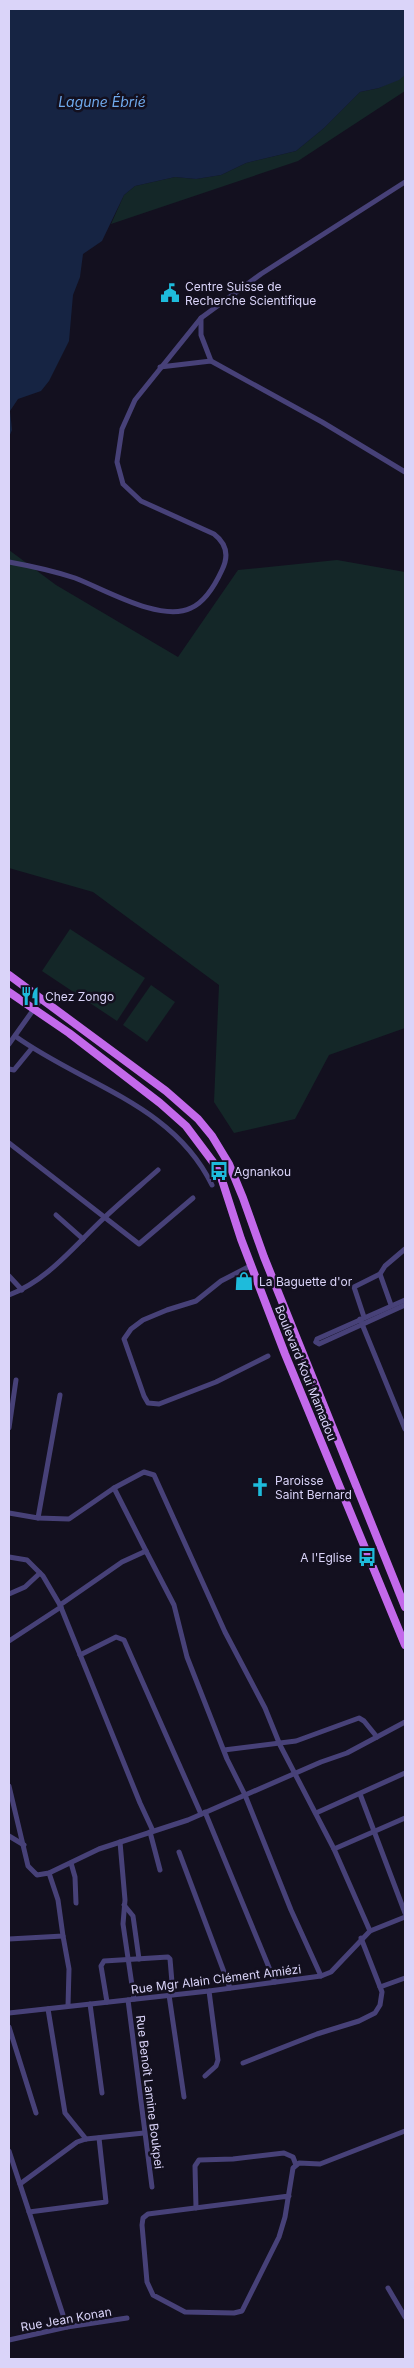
<svg xmlns="http://www.w3.org/2000/svg" width="414" height="2368" font-family="Inter,sans-serif">
	<style>
		.green { fill: #142728 }
		.water { fill: #162443 }
		.lines { fill: none; stroke-linecap: round; stroke-linejoin: round }
		.minor { stroke: #474178; stroke-width: 5 }
		.primary { stroke: #c369eb; stroke-width: 8 }
		.labels { text-anchor: middle; dominant-baseline: central; stroke-width: 5; stroke-linejoin: round; paint-order: stroke }
		.poi-label { font-size: 12px; fill: #dad4f9; stroke: #13101f; text-anchor: start }
		.street-label { font-size: 12px; fill: #dad4f9; stroke: #13101f }
		.water-label { font-size: 14px; font-style: italic; fill: #6fa9ec; stroke: #13101f }
	</style>
	<rect width="100%" height="100%" fill="#13101f"/>
	<g class="green">
		<path d="M405 75V91L298 161 111 224 124 195 135 186 175 177 196 179 221 175 246 163 296 151 324 128 360 92 379 88Z"/>
		<path d="M9 550 56 585 178 657 238 570 337 560 405 572V1028L329 1055 295 1119 234 1133 214 1102 219 985 93 892 9 868Z"/>
		<path d="M70 929 145 978 117 1021 42 971Z"/>
		<path d="M151 985 175 1002 147 1042 123 1025Z"/>
	</g>
	<path class="water" d="M9 9H405V75L399 80 379 88 360 92 324 128 296 151 246 163 221 175 196 179 175 177 135 186 124 195 102 241 83 254 80 277 73 295 69 341 49 381 41 391 18 399 10 411 12 430 9 437Z"/>
	<g class="lines">
		<g class="minor">
			<path d="M201 318V335L211 361"/>
			<path d="M160 367 211 361 322 422 405 472"/>
			<path d="M9 562C31 566 54 571 75 578 104 589 161 623 191 608 205 602 216 583 222 570 229 556 227 544 214 534L141 501 123 484 117 462 122 429 135 400 201 318 261 274 405 182"/>
			<path d="M15 1036C83 1085 173 1104 212 1185"/>
			<path d="M9 1044 41 999"/>
			<path d="M9 1069 14 1070 32 1048"/>
			<path d="M9 1143 139 1244 193 1198"/>
			<path d="M56 1215 83 1239"/>
			<path d="M252 1265 221 1281 196 1301 167 1310 143 1320 131 1329 124 1339 144 1396 148 1403 159 1404 216 1382 268 1356"/>
			<path d="M9 1276 22 1290"/>
			<path d="M9 1295C48 1280 74 1246 104 1218 121 1202 140 1186 158 1170"/>
			<path d="M391 1305 380 1274 385 1266 405 1249"/>
			<path d="M364 1317 354 1287 380 1274"/>
			<path d="M360 1319 405 1429"/>
			<path d="M316 1342 317 1339 405 1300"/>
			<path d="M316 1342 319 1344 405 1305"/>
			<path d="M9 1428 16 1380"/>
			<path d="M114 1488 146 1551"/>
			<path d="M9 1513 38 1518 69 1519 114 1488 144 1472 154 1475 225 1632 265 1708 280 1745 334 1849 370 1931"/>
			<path d="M38 1518 60 1395"/>
			<path d="M9 1557 27 1560 43 1576 60 1605"/>
			<path d="M9 1594 25 1587 40 1573"/>
			<path d="M9 1641 61 1607"/>
			<path d="M80 1655 116 1637 124 1640 201 1814"/>
			<path d="M224 1750 296 1741 359 1718 364 1721 377 1737"/>
			<path d="M9 1786 28 1866 37 1875 49 1873 99 1849 188 1820 321 1762 347 1753 405 1722"/>
			<path d="M360 1794 405 1913"/>
			<path d="M205 1812 275 1982"/>
			<path d="M316 1813 405 1773"/>
			<path d="M153 1831 140 1803 60 1605 122 1562 146 1551 174 1605 187 1657 227 1759 245 1795 291 1910 321 1976"/>
			<path d="M150 1832 160 1870"/>
			<path d="M9 1836 24 1845"/>
			<path d="M120 1842 125 1900 123 1924 134 1999"/>
			<path d="M334 1849 405 1818"/>
			<path d="M179 1852 230 1988"/>
			<path d="M71 1863 75 1877 76 1903"/>
			<path d="M124 1905 133 1916 139 1959"/>
			<path d="M63 1936 69 1969 68 2006"/>
			<path d="M9 1939 63 1936 58 1900 49 1873"/>
			<path d="M380 1987 405 1978"/>
			<path d="M169 1995 184 2097"/>
			<path d="M128 2000 152 2187"/>
			<path d="M107 2002 101 1966 104 1961 168 1957 170 1959 173 1994"/>
			<path d="M90 2004 102 2093"/>
			<path d="M48 2009 65 2113 86 2139"/>
			<path d="M9 2013 209 1991 321 1976 331 1972 370 1931 405 1917"/>
			<path d="M9 2027 36 2113"/>
			<path d="M243 2063 317 2034 359 2021 375 2013 380 2005 382 1992 361 1938"/>
			<path d="M205 2076 216 2066 218 2060 209 1991"/>
			<path d="M9 2151 67 2327"/>
			<path d="M20 2184 77 2142 86 2139 144 2133"/>
			<path d="M289 2196 148 2214 143 2218 142 2225 147 2282 153 2295 185 2312 234 2313 242 2311 279 2237 285 2217 293 2168 299 2163 320 2164 405 2131"/>
			<path d="M196 2208 195 2166 199 2160 233 2159 284 2153 293 2157 296 2165"/>
			<path d="M29 2212 106 2202 99 2138"/>
			<path d="M388 2288 405 2317"/>
			<path d="M9 2340 67 2327 127 2318"/>
		</g>
		<g class="primary">
			<path d="M9 975 166 1091 198 1119 212 1136 229 1164 243 1198 264 1257 405 1607"/>
			<path d="M9 992 69 1033 160 1103 186 1126 213 1162 221 1177 241 1239 285 1354 405 1645"/>
		</g>
	</g>
	<defs>
		<g id="civic-bare" transform="scale(1.5)"><path d="M-.6-6.5H3V-4.5H.6V-3L4-1V1h2V6H-6V1h2V-1L-.6-3ZM-1.2 2.5V6h2.4V2.5Z" fill="#1ebbdb" stroke="#13101f" stroke-width="2.5" paint-order="stroke"/></g>
		<g id="restaurant-bare" transform="scale(1.5)"><path d="M-5-6h1v4h1v-4h1v4h1v-4h1v5L-1.5 .5V6h-2V.5L-5-1ZM5-6V6H3V1.5H1.5Q1.5-4 5-6Z" fill="#1ebbdb" stroke="#13101f" stroke-width="2.5" paint-order="stroke"/></g>
		<g id="bus-bare" transform="scale(1.5)"><path d="M-5-6H5V4H4V6H2V4H-2V6H-4V4H-5ZM-3.5-4V0h7V-4ZM-3.5 1.2v1.5H-2V1.2ZM2 1.2v1.5H3.5V1.2Z" fill="#1ebbdb" stroke="#13101f" stroke-width="2.5" paint-order="stroke"/></g>
		<g id="shop-bare" transform="scale(1.5)"><path d="M-5-2.5h2.3a2.7 3.5 0 0 1 5.4 0H5L5.5 6h-11ZM-1.5-2.5h3a1.5 2.3 0 0 0-3 0Z" fill="#1ebbdb" stroke="#13101f" stroke-width="2.5" paint-order="stroke"/></g>
		<g id="church-bare" transform="scale(1.5)"><path d="M-1.2-6h2.4v3.5h3.3v2.4h-3.3V6h-2.4V-.1h-3.3v-2.4h3.3Z" fill="#1ebbdb" stroke="#13101f" stroke-width="2.5" paint-order="stroke"/></g>
	</defs>
	<g fill-rule="evenodd">
		<use href="#civic-bare" x="170" y="293"/>
		<use href="#restaurant-bare" x="30" y="996"/>
		<use href="#bus-bare" x="219" y="1171"/>
		<use href="#shop-bare" x="244" y="1281"/>
		<use href="#church-bare" x="260" y="1487"/>
		<use href="#bus-bare" x="367" y="1557"/>
	</g>
	<g class="labels">
		<g class="poi-label">
			<text x="185" y="286">Centre Suisse de<tspan x="185" dy="14">Recherche Scientifique</tspan></text>
			<text x="45" y="996">Chez Zongo</text>
			<text x="234" y="1171">Agnankou</text>
			<text x="259" y="1281">La Baguette d'or</text>
			<text x="275" y="1480">Paroisse<tspan x="275" dy="14">Saint Bernard</tspan></text>
			<text x="352" y="1557" text-anchor="end">A l'Eglise</text>
		</g>
		<g class="street-label">
			<text transform="translate(306 1373) rotate(68)">Boulevard Koui Mamadou</text>
			<text transform="translate(216 1979) rotate(-7)">Rue Mgr Alain Clément Amiézi</text>
			<text transform="translate(150 2092) rotate(83)">Rue Benoît Lamine Boukpei</text>
			<text transform="translate(66 2319) rotate(-10)">Rue Jean Konan</text>
		</g>
		<g class="water-label">
			<text x="102" y="101">Lagune Ébrié</text>
		</g>
	</g>
	<rect width="414" height="2368" fill="none" stroke="#dad4f9" stroke-width="20"/>
</svg>
